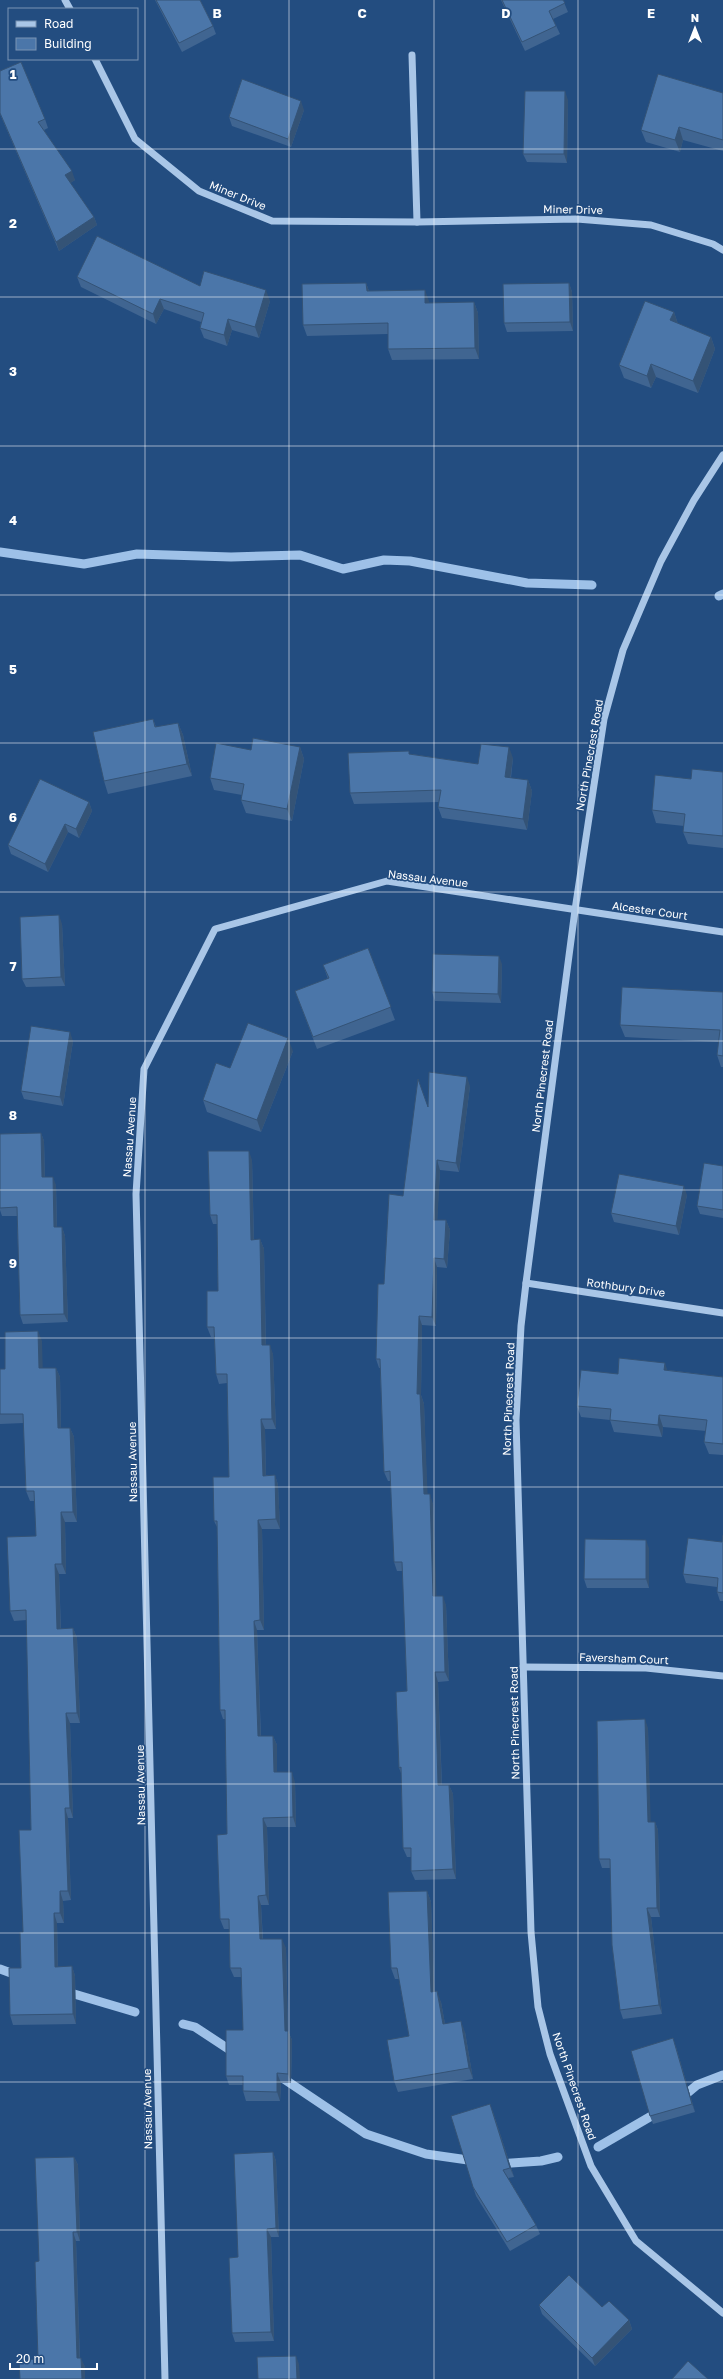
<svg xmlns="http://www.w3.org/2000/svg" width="723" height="2379" font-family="'Golos Text',sans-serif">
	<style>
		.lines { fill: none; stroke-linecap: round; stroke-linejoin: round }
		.stream { stroke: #9ec1e8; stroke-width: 9 }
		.minor { stroke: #a9c6e7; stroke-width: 7 }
		.wall { fill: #406591 }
		.shaded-wall { fill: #345376 }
		.building { fill: #4b76a9; stroke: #345376 }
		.grid { fill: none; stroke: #fff; stroke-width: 1; stroke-opacity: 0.55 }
		.labels { text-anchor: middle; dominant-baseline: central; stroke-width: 3.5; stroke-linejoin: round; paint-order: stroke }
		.street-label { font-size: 11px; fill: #fff; stroke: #234d80 }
		.grid-label { font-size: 13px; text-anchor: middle; font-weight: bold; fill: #fff; stroke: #234d80; stroke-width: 3.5; stroke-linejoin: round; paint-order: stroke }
	</style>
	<rect width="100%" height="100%" fill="#234d80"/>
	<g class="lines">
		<g class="stream">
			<path d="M0 552 84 564 137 554 231 557 300 555 343 569 384 560 410 561 527 583 592 585"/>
			<path d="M719 596 723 594"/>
			<path d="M0 1969 19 1976"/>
			<path d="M64 1991 135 2012"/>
			<path d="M183 2024 195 2027 236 2054"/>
			<path d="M281 2077 366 2134 426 2154 475 2161"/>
			<path d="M679 2100 697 2085 723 2075"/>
			<path d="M598 2147 660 2111"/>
			<path d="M498 2164 541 2161 558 2157"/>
		</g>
		<g class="minor">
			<path d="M65 0 70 9"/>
			<path d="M412 55 417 222"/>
			<path d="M95 59 135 139 199 191 272 221 417 222 577 219 651 225 713 244 723 250"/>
			<path d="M723 455 694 500 661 561 623 650 604 719 575 910 526 1283 521 1326 516 1420 531 1932 538 2007 550 2054 591 2166 636 2241 723 2313"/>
			<path d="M526 1283 723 1313"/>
			<path d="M523 1667 646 1668 723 1676"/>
			<path d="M165 2379 136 1194 144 1069 215 929 387 881 723 932"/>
		</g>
	</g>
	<g class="wall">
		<path d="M155 0H200L213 26 216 34 182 52Z"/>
		<path d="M501 0H563L568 12 553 19 560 34 525 51Z"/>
		<path d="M0 71 45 119 48 128 44 130 75 180 70 183 94 217 97 225 59 251 0 114Z"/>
		<path d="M723 93V151L683 140 680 152 646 142 641 130Z"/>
		<path d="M568 100 567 163 527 162 523 154Z"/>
		<path d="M304 110 291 147 232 126 229 117Z"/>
		<path d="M77 277 200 286 270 301 259 338 232 330 227 346 204 338 200 328 201 322 164 309 156 324 81 287Z"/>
		<path d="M366 283 369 291 429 301V303L474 302 478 313 479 359 392 360 388 349V334L307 336 303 325Z"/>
		<path d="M569 283 572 292 573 331 507 332 504 323Z"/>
		<path d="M674 312 678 324 711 337 715 349 698 393 656 377 651 388 624 378 619 365Z"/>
		<path d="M153 719 156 727 178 723 183 735 192 776 108 794 104 781Z"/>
		<path d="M300 747 304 759 292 821 246 813 241 800 242 795 214 790 210 778 251 750Z"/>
		<path d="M411 754 478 764 513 758 511 778 528 780 532 791 527 830 442 818 438 807 439 802 354 804 350 793Z"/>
		<path d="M723 772V848L688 844 683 832 684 826 656 823 652 810 691 779Z"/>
		<path d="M89 802 92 811 79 838 68 832 48 872 11 854 8 845Z"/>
		<path d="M62 924 65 986 26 987 22 979Z"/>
		<path d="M368 948 395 1020 317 1049 295 991 328 979 323 965Z"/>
		<path d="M502 964 501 1003 435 1001 432 992Z"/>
		<path d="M723 992V1067H721L717 1055 719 1042 625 1037 620 1025Z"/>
		<path d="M73 1041 63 1106 24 1099 21 1091Z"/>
		<path d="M293 1051 261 1132 207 1112 203 1100 230 1068Z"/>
		<path d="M470 1086 459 1172 440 1170 437 1220H446L450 1230 447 1268 437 1267 436 1326 422 1325 421 1395 424 1404 427 1494 433 1504 436 1596 446 1605 449 1681 438 1682 442 1785H449L453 1794 456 1879 415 1880 411 1871V1857H407L403 1848 401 1773 399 1768 407 1691 403 1571H397L394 1562 391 1481H388L384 1472 380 1368H379L376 1359 384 1284 403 1196 428 1107Z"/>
		<path d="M41 1133 44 1141 45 1177 56 1185 57 1227H62L65 1236 68 1322 23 1324 20 1315 17 1216H2L0 1210V1134Z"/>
		<path d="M252 1160 254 1240 260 1239 264 1249 266 1345 273 1354 276 1429H265L266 1475H275L278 1485 280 1529H262L264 1630H257L261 1736H273L277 1745V1772L295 1782 296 1827H267L269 1905H261L263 1939 286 1948 288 2031 292 2040 291 2083H281L280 2101H246L243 2091V2085H229L226 2076 243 2030 241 1977H234L230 1968 229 1929H224L220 1919 227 1834 226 1719H223L220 1710 217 1527 214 1521 229 1477 227 1383 219 1384 216 1374 215 1337H211L207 1327 218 1291 217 1224H213L210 1215Z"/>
		<path d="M723 1166V1218L700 1214 697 1206Z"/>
		<path d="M687 1195 679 1235 614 1222 611 1213Z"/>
		<path d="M42 1341V1368H56L60 1377 61 1428H70L74 1437 77 1522H65L66 1574H59L61 1629 73 1628 77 1638 80 1723H70L73 1818H68L71 1900 63 1901 64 1923H57L58 1967 72 1966 75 1976 76 2024 13 2025 10 2015 21 1968 23 1932 31 1830 27 1620 14 1621 10 1611 36 1536 35 1501H30L26 1491 24 1423 0 1424V1369H5Z"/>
		<path d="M668 1370 723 1377V1455L709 1454 704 1442 706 1431 663 1427 662 1437 614 1432 610 1420 581 1417 577 1406 618 1374Z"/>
		<path d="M723 1535V1601H720L717 1592V1587L686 1583 683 1574 722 1542Z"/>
		<path d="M649 1548V1588H587L584 1579Z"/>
		<path d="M648 1728 650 1822H655L658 1830 660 1917H651L662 2014 623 2019 620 2010 610 1868H602L599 1859Z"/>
		<path d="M427 1891 431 1902 434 1991 441 2002 445 2024 465 2032 473 2079 398 2092 394 2081 409 2036 399 1979H395L391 1968Z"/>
		<path d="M676 2047 695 2112 653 2124 650 2116Z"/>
		<path d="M493 2112 514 2177 508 2178 536 2225 540 2234 510 2251 476 2196 473 2187Z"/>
		<path d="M273 2152 276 2161 279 2237H271L274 2341 235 2342 232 2333 238 2257Z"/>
		<path d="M74 2157 78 2165 80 2241H76L80 2358 85 2367 38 2359 39 2261Z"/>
		<path d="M539 2305 602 2307 629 2320 632 2329 595 2366 542 2314Z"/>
	</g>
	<g class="shaded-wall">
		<path d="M565 91 568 100 567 163 564 154Z"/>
		<path d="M301 101 304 110 291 147 288 139Z"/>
		<path d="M679 127 683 140 680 152 675 140Z"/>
		<path d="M72 171 75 180 69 184 65 175Z"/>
		<path d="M94 217 97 225 59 251 56 242Z"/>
		<path d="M366 283 370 294 367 291Z"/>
		<path d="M569 283 572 292 573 331 570 322Z"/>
		<path d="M266 290 270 301 259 338 255 327Z"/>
		<path d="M425 290 429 301V314L425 303Z"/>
		<path d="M160 299 164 309 156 324 153 314Z"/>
		<path d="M474 302 478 313 479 359 475 348Z"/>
		<path d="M674 312 678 324 670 320Z"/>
		<path d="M228 319 232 330 227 346 224 335Z"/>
		<path d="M711 337 715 349 698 393 693 381Z"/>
		<path d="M651 364 656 377 651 388 647 376Z"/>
		<path d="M178 723 183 735 192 776 187 764Z"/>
		<path d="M300 747 304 759 292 821 287 809Z"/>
		<path d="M509 747 513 758 509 788 505 777Z"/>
		<path d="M528 780 532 791 527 830 523 819Z"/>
		<path d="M89 802 92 811 79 838 76 829Z"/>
		<path d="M65 824 68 832 48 872 45 864Z"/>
		<path d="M59 915 62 924 65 986 61 977Z"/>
		<path d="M499 956 502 964 501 1003 498 994Z"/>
		<path d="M70 1032 73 1041 63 1106 60 1097Z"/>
		<path d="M288 1038 293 1051 261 1132 257 1120Z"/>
		<path d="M467 1077 470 1086 459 1172 456 1163Z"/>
		<path d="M41 1133 44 1141 45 1186 42 1177Z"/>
		<path d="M249 1151 252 1160 254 1249 251 1240Z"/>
		<path d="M437 1160 440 1170 437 1229 434 1220Z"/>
		<path d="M53 1177 56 1185 57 1236 54 1227Z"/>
		<path d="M684 1186 687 1195 679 1235 676 1226Z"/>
		<path d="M446 1220 450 1230 447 1268 444 1259Z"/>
		<path d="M62 1227 65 1236 68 1322 64 1314Z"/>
		<path d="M260 1239 264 1249 266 1355 262 1345Z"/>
		<path d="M434 1258 437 1267 436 1326 432 1317Z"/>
		<path d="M419 1316 422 1325 421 1395 424 1404 428 1504 424 1494 417 1394Z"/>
		<path d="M38 1331 42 1341 43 1378 39 1368Z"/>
		<path d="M270 1345 273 1354 276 1429 272 1419Z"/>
		<path d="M665 1363 669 1375 664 1370Z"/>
		<path d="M56 1368 60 1377 61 1438 58 1428Z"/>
		<path d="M659 1415 663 1427 662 1437 658 1425Z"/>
		<path d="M261 1419 265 1429 266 1485 263 1476Z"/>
		<path d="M70 1428 74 1437 77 1522 73 1512Z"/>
		<path d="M275 1475 278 1485 280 1529 276 1519Z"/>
		<path d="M430 1494 433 1504 437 1606 433 1596Z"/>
		<path d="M61 1512 65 1522 66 1574 62 1564Z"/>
		<path d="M258 1520 262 1529 264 1630 260 1620Z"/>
		<path d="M646 1540 649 1548V1588L646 1579Z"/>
		<path d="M55 1564 59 1574 61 1639 57 1629Z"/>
		<path d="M443 1596 446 1605 449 1681 445 1672Z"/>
		<path d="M254 1621 257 1630 261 1746 258 1736Z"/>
		<path d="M73 1628 77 1638 80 1723 77 1713Z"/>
		<path d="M435 1672 438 1682 442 1794 438 1785Z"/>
		<path d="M66 1713 70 1723 73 1818 70 1808Z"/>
		<path d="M645 1719 648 1728 651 1831 648 1822Z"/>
		<path d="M273 1736 277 1745V1782L274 1772Z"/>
		<path d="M292 1772 295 1782 296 1827 293 1817Z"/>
		<path d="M449 1785 453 1794 456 1879 453 1869Z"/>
		<path d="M65 1808 68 1818 71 1900 68 1891Z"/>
		<path d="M263 1818 267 1827 269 1905 266 1895Z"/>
		<path d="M655 1822 658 1830 660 1917 657 1908Z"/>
		<path d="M60 1891 63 1901 64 1923 60 1913Z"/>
		<path d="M427 1891 431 1902 435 2003 431 1992Z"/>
		<path d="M258 1896 261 1905 263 1949 260 1939Z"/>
		<path d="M647 1908 651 1917 662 2014 659 2005Z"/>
		<path d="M54 1913 57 1923 58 1977 55 1967Z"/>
		<path d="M282 1939 286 1948 288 2035V2031L292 2040 291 2083 288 2074 285 2031Z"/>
		<path d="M72 1966 75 1976 76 2024 73 2014Z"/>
		<path d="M437 1991 441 2002 447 2035 443 2024Z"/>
		<path d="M461 2021 465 2032 473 2079 469 2068Z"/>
		<path d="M673 2038 676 2047 695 2112 692 2104Z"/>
		<path d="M277 2073 281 2083 280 2101 277 2092Z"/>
		<path d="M490 2104 493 2112 514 2177 510 2168Z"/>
		<path d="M273 2152 276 2161 279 2237 276 2228Z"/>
		<path d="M74 2157 78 2165 80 2241 77 2232Z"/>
		<path d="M267 2229 271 2237 274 2341 271 2332Z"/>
		<path d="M73 2232 76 2241 80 2367 77 2358Z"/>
		<path d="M629 2320 632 2329 595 2366 592 2358Z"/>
		<path d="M296 2356 299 2364 300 2379H297Z"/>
		<path d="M81 2358 85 2367V2379H82Z"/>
	</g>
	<g class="building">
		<path d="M156 0H200L213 26 179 43Z"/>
		<path d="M502 0H563L565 3 549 11 556 26 522 42Z"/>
		<path d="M21 62 45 119 38 122 72 171 65 175 94 217 56 242 0 113V71Z"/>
		<path d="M658 74 723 93V140L679 127 675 140 641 130Z"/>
		<path d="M242 79 301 101 288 139 229 117Z"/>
		<path d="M525 91H565L564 154H523Z"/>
		<path d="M97 236 200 286 204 271 266 290 255 327 228 319 224 335 200 328 204 313 160 299 153 314 77 277Z"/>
		<path d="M366 283 367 291 425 290V303L474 302 475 348 388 349V323L303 325 302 284Z"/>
		<path d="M569 283 570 322 504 323 503 284Z"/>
		<path d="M645 301 674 312 670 320 711 337 693 381 651 364 647 376 619 365Z"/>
		<path d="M153 719 155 727 178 723 187 764 104 781 93 732Z"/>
		<path d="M253 738 300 747 287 809 241 800 244 784 210 778 216 743 251 750Z"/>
		<path d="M481 744 509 747 505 777 528 780 523 819 438 807 441 790 350 793 348 753 409 751V754L478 764Z"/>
		<path d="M692 769 723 772V836L683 832 685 814 652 810 655 775 691 779Z"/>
		<path d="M40 779 89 802 76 829 65 824 45 864 8 845Z"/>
		<path d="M59 915 61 977 22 979 20 917Z"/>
		<path d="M368 948 391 1007 313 1037 295 991 329 978 323 965Z"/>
		<path d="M433 954 499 956 498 994 432 992Z"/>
		<path d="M622 987 723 992V1056L717 1055 720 1030 620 1025Z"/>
		<path d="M248 1023 288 1038 257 1120 203 1100 216 1063 230 1068Z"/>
		<path d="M31 1026 70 1032 60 1097 21 1091Z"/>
		<path d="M429 1072 467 1077 456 1163 437 1160 434 1220H446L444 1259 434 1258 432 1317 419 1316 417 1394H420L424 1494H430L433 1596H443L445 1672H435L438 1785H449L453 1869 411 1871V1848H403L401 1767 399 1768 396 1692 407 1691 402 1562H394L390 1471 384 1472 380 1359H376L378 1284H384L389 1194 403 1196 418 1079 428 1107Z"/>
		<path d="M41 1133 42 1177H53L54 1227H62L64 1314 20 1315 17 1207 0 1208V1134Z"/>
		<path d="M208 1151H249L251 1240 260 1239 262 1345H270L272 1419H261L263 1476 275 1475 276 1519 258 1520 260 1620 254 1621 258 1736H273L274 1772H292L293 1817 263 1818 266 1895 258 1896 260 1939H282L285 2031H288V2074L277 2073V2092L243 2091V2076H226V2030H243L241 1968H230L229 1919H220L217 1835 227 1834 225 1710H220L217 1521H214L213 1477H229L227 1374H216L214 1327H207V1291H218L217 1215H210Z"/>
		<path d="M704 1163 723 1166V1210L697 1206Z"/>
		<path d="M619 1174 684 1186 676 1226 611 1213Z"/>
		<path d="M38 1331 39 1368H56L58 1428H70L73 1512H61L62 1564H55L57 1629 73 1628 77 1713H66L70 1808H65L68 1891H60V1913H54L55 1967 72 1966 73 2014 10 2015 9 1968H21L20 1932H23L19 1830H31L26 1610 10 1611 7 1537 36 1536 34 1491H26L23 1414H0V1369H5V1332Z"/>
		<path d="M619 1358 665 1363 664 1370 723 1377V1444L704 1442 707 1420 659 1415 658 1425 610 1420 611 1409 577 1406 581 1370 618 1374Z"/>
		<path d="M723 1535V1593L717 1592 718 1578 683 1574 688 1538 722 1542Z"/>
		<path d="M585 1539 646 1540V1579H584Z"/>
		<path d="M645 1719 648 1822H655L657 1908H647L659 2005 620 2010 612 1945 610 1859H599L597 1721Z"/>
		<path d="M427 1891 431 1992 437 1991 443 2024 461 2021 469 2068 394 2081 387 2040 409 2036 397 1968H391L388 1892Z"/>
		<path d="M673 2038 692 2104 650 2116 631 2051Z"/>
		<path d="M490 2104 510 2168 503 2170 536 2225 507 2242 473 2187 451 2116Z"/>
		<path d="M273 2152 276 2228 267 2229 271 2332 232 2333 229 2258 238 2257 234 2154Z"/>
		<path d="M74 2157 77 2232H73L77 2358H81L82 2379H20L19 2360 38 2359 35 2262 39 2261 35 2158Z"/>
		<path d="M569 2275 602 2307 609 2301 629 2320 592 2358 539 2305Z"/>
		<path d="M296 2356 297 2379H258L257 2357Z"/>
		<path d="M688 2361 708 2379H672Z"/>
	</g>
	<path class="grid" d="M145 0V2379M289 0V2379M434 0V2379M578 0V2379M0 149H723M0 297H723M0 446H723M0 595H723M0 743H723M0 892H723M0 1041H723M0 1190H723M0 1338H723M0 1487H723M0 1636H723M0 1784H723M0 1933H723M0 2082H723M0 2230H723"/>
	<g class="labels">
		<g class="street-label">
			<text transform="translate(238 195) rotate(22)">Miner Drive</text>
			<text transform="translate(573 209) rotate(1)">Miner Drive</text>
			<text transform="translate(589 755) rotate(-80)">North Pinecrest Road</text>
			<text transform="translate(428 878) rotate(7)">Nassau Avenue</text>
			<text transform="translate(650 910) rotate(8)">Alcester Court</text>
			<text transform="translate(542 1076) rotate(-83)">North Pinecrest Road</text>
			<text transform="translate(129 1137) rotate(-86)">Nassau Avenue</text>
			<text transform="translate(626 1287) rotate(8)">Rothbury Drive</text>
			<text transform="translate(508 1399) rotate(-88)">North Pinecrest Road</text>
			<text transform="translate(132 1462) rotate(-91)">Nassau Avenue</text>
			<text transform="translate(624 1658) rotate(2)">Faversham Court</text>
			<text transform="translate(514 1723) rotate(-91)">North Pinecrest Road</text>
			<text transform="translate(140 1785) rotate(-91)">Nassau Avenue</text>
			<text transform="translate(575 2086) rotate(71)">North Pinecrest Road</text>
			<text transform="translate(147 2109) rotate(-91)">Nassau Avenue</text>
		</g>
	</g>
	<g class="grid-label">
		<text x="217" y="18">B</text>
		<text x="362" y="18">C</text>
		<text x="506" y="18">D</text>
		<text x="651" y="18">E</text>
		<text x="13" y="79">1</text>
		<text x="13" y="228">2</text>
		<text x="13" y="376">3</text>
		<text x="13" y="525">4</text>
		<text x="13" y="674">5</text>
		<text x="13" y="822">6</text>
		<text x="13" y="971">7</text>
		<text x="13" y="1120">8</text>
		<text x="13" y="1268">9</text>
	</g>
	<rect x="8" y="8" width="130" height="52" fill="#234d80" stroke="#7b94b3"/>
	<rect x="16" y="21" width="20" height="6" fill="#a9c6e7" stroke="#7b94b3"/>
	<text x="44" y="28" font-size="12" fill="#ffffff">Road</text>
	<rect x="16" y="38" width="20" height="12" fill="#4b76a9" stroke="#7b94b3"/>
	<text x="44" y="48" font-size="12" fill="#ffffff">Building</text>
	<g transform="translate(695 28)" stroke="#234d80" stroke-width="3" paint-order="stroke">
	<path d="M0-3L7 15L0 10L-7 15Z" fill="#ffffff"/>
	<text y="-6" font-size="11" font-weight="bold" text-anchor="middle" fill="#ffffff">N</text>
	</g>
	<path d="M10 2363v6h87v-6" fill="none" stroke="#ffffff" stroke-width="2"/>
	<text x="16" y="2363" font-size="12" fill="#ffffff" stroke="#234d80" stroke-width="3" paint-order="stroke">20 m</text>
</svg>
